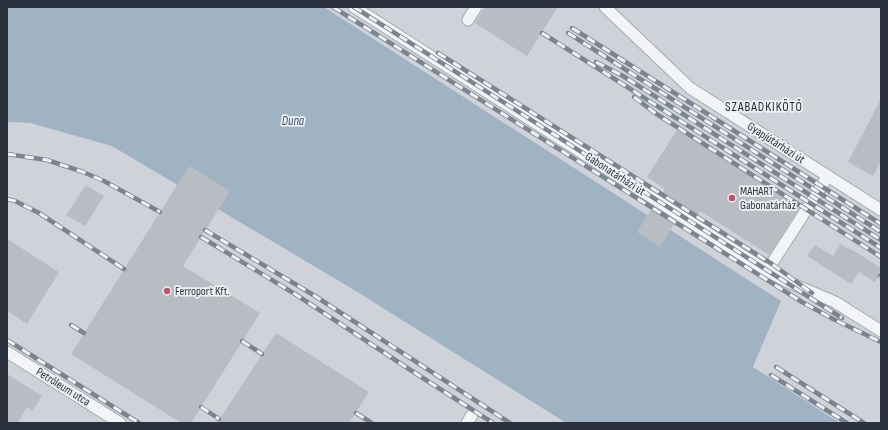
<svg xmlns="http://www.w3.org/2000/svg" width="888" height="430" font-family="'Sofia Sans Condensed',sans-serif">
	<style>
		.built { fill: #cfd3d9 }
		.water { fill: #9fb3c3 }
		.building { fill: #b8bdc4 }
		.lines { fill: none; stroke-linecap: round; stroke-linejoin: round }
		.minor-casing { stroke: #a6aab1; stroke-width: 13 }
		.minor { stroke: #f2f4f6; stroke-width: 11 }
		.rail-casing { stroke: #7b848f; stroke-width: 4.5 }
		.rail { stroke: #eff2f5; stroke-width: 3; stroke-dasharray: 9; stroke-linecap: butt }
		.poi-dot { fill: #be5369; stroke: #eff2f5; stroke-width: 1.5 }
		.labels { text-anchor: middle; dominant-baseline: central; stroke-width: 3.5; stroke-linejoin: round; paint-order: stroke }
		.street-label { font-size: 12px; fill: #2b323d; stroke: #eff2f5 }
		.poi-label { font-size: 12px; fill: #2b323d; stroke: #eff2f5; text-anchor: start }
		.neighbourhood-label { font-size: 13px; letter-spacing: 1px; fill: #1d232e; stroke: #eff2f5 }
		.water-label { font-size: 13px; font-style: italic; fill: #3a536c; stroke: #eff2f5 }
	</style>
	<rect width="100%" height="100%" fill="#e0e3e7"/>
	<g class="built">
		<path d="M324 7H881V423H840L753 367 781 301Z"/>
		<path d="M7 122 30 123 112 145 354 290 566 423H7Z"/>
	</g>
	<path class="water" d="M7 7H324L781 301 753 367 840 423H566L354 290 112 146 30 123 7 122Z"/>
	<g class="building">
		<path d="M485 7H558L527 56 475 23Z"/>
		<path d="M881 99V161L873 176 848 162Z"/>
		<path d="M677 130 800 207 769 255 700 211 696 217 661 195 665 189 647 177Z"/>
		<path d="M189 166 230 191 183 266 260 313 191 423H181L71 354Z"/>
		<path d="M86 185 104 196 85 226 66 215Z"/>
		<path d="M653 207 676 221 660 247 637 232Z"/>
		<path d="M7 239 59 272 27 324 7 311Z"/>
		<path d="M840 244 851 250V249L881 268V273L875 282 859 272 851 284 807 256 815 245 833 256Z"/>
		<path d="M276 333 369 392 349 423H217Z"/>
		<path d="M7 374 42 396 32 411 27 407 18 423H7Z"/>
	</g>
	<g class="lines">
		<g class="minor-casing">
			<g id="minor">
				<path d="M354 7 767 271 788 282 835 302 881 331"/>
				<path d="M605 7 690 88 881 210"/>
				<path d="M468 20 476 7"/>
				<path d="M767 271 828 176"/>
				<path d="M7 352 120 423"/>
				<path d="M467 423 472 415"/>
			</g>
		</g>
		<use href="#minor" class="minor"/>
		<g class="rail-casing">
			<g id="rail">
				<path d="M333 7 802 302 833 319 881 342"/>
				<path d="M354 7 842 318"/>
				<path d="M572 28 881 224"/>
				<path d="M542 33 881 248"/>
				<path d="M568 33 881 232"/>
				<path d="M438 53 772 264 812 293"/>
				<path d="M596 62 623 76 881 240"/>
				<path d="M634 97 655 113 881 257"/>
				<path d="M7 154 47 160 83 172 104 181 160 212"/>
				<path d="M7 199 15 201 39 213 124 269"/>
				<path d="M205 230 315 296 510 423"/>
				<path d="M201 237 295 294 412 371 493 423"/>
				<path d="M880 276 881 277"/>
				<path d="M71 325 84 333"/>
				<path d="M7 340 139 423"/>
				<path d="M242 341 262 354"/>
				<path d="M776 367 864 423"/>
				<path d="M771 375 847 423"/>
				<path d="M201 407 219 419"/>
				<path d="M356 413 372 423"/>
			</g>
		</g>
		<use href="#rail" class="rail"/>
	</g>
	<g class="poi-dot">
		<circle cx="732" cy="198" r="4"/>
		<circle cx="167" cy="291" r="4"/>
	</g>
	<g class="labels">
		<g class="street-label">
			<text transform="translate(776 143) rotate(33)">Gyapjútárházi út</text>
			<text transform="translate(615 174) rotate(33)">Gabonatárházi út</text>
			<text transform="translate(63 387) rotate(32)">Petróleum utca</text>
		</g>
		<g class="poi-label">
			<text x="740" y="191">MAHART<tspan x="740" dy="14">Gabonatárház</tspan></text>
			<text x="175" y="291">Ferroport Kft.</text>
		</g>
		<g class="neighbourhood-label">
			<text x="764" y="107">SZABADKIKÖTŐ</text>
		</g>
		<g class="water-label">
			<text x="293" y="121">Duna</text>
		</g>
	</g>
	<rect width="888" height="430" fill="none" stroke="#2b323d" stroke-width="16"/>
</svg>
